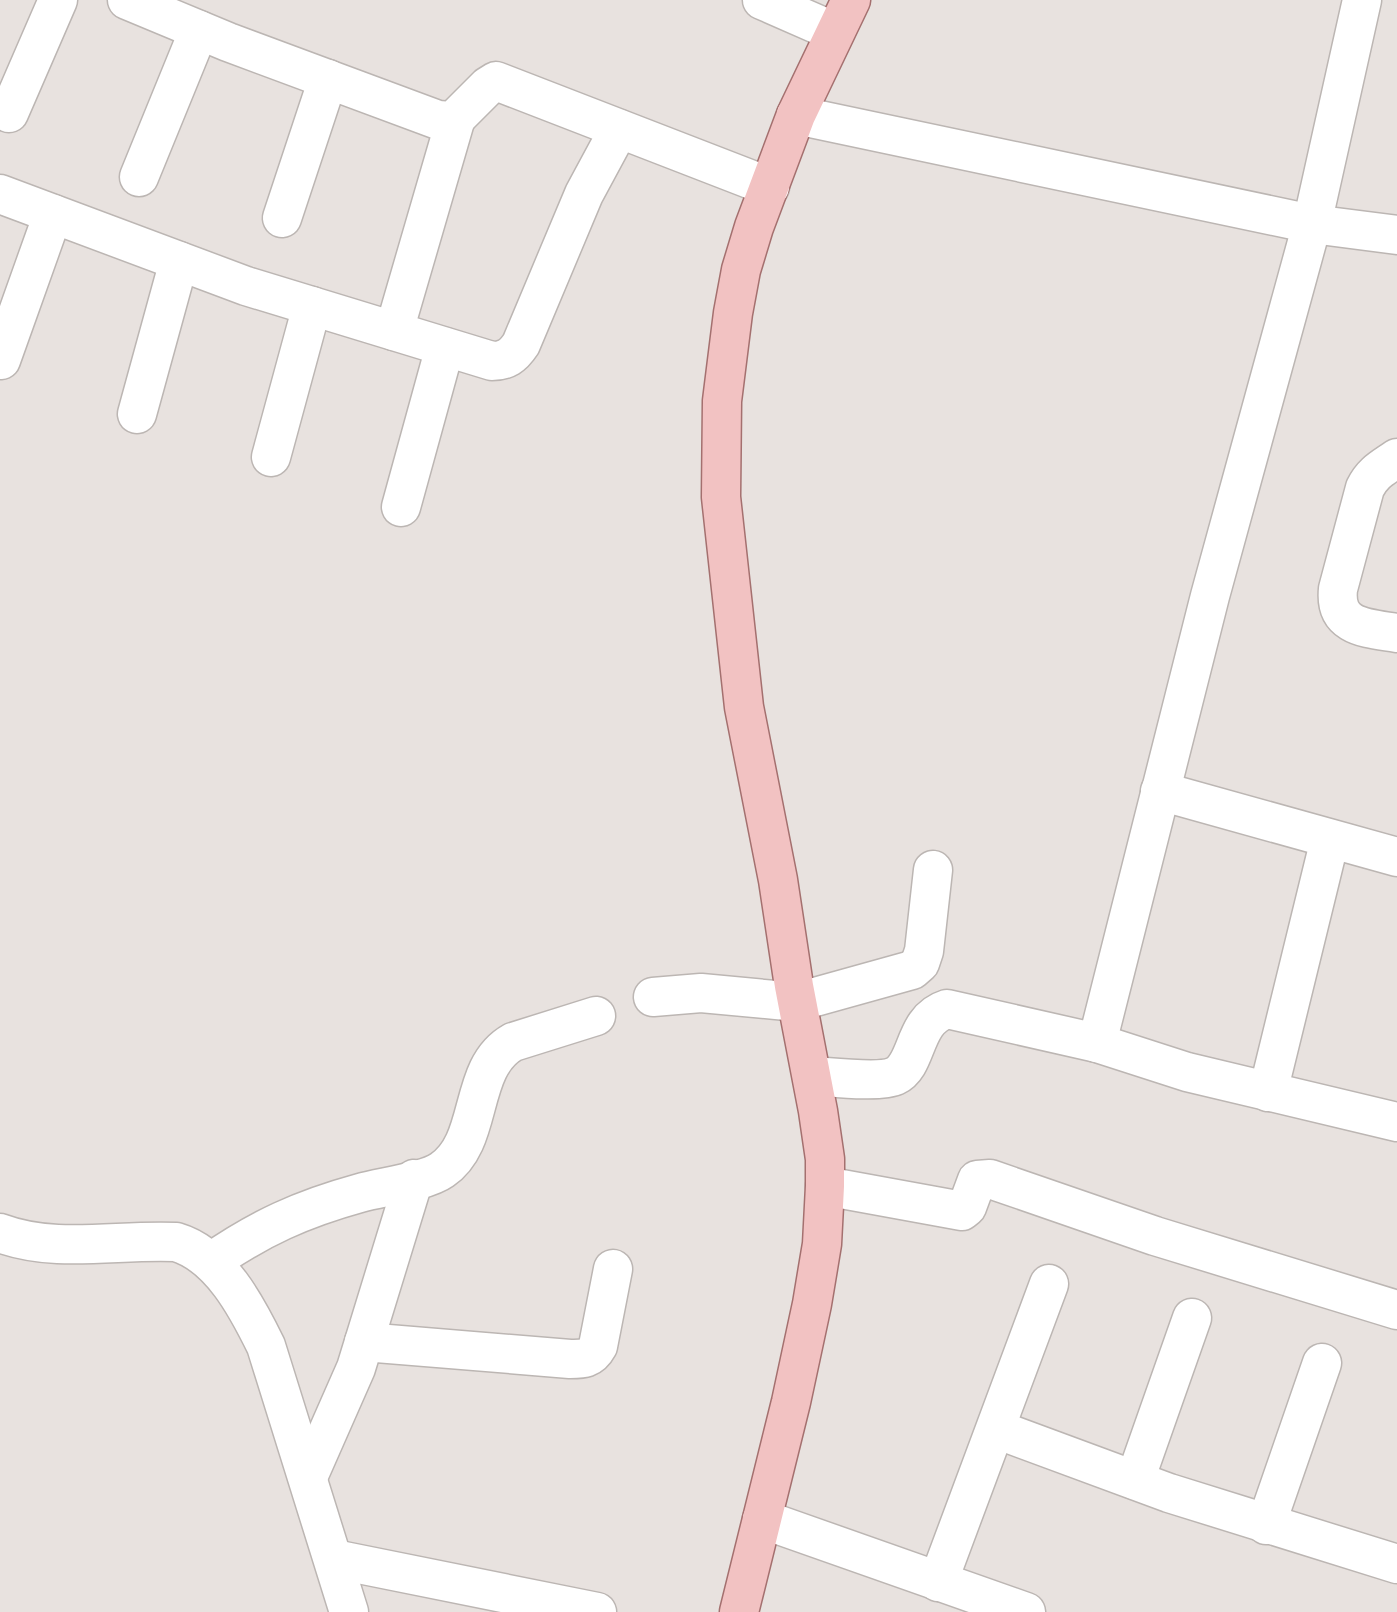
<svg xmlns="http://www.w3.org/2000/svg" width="1397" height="1612" font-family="Montserrat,sans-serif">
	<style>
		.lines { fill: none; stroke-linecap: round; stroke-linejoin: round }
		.minor-casing { stroke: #bcb6b3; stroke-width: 41 }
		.major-casing { stroke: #a4706f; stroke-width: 41 }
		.minor { stroke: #fff; stroke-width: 38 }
		.major { stroke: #f2c2c2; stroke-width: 38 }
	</style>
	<rect width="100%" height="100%" fill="#e8e2df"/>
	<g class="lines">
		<g class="minor-casing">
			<g id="minor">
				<path d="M127 0 228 42 438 120 451 121 456 118 488 86 496 81 770 187"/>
				<path d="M762 0 835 32"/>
				<path d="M9 113 58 0"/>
				<path d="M796 115 1312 224 1397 235"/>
				<path d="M139 177 199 30"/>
				<path d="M0 194 246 286 492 361C506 361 513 356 521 344L584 194 619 129"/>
				<path d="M282 218 328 79"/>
				<path d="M394 331 456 118"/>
				<path d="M1 360 53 214"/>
				<path d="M137 414 179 261"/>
				<path d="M271 457 312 306"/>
				<path d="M1397 458C1383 468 1373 472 1365 488L1338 589C1334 628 1367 628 1397 633"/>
				<path d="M401 507 445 347"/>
				<path d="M1160 791 1397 857"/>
				<path d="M653 997 701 993 797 1002 912 970 920 963 924 951 933 870"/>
				<path d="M1097 1043 1210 596 1312 224 1362 0"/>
				<path d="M812 1076C830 1077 880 1083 895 1076 919 1065 912 1020 947 1009L1097 1043 1187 1072 1397 1122"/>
				<path d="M1268 1092 1330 839"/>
				<path d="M825 1186 962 1211 967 1207 977 1180 990 1179 1155 1236 1397 1310"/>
				<path d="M0 1233C56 1254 118 1239 176 1242 220 1255 247 1307 266 1346L349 1612"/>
				<path d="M211 1262C260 1228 302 1209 360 1193 381 1187 425 1182 442 1170 485 1141 467 1068 513 1042L596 1016"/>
				<path d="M364 1342 570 1359C583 1359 591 1359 598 1346L613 1269"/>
				<path d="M996 1429 1169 1493 1397 1564"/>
				<path d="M308 1477 356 1368 414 1179"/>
				<path d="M1135 1480 1192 1318"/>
				<path d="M762 1519 1026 1612"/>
				<path d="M1266 1525 1322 1363"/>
				<path d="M334 1559 597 1612"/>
				<path d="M938 1582 1049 1284"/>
			</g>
		</g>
		<g class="major-casing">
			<path id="major" d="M739 1612 791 1402 812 1304 822 1244 825 1186V1159L818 1111 794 986 778 880 744 707 721 497 722 401 733 313 741 270 754 227 796 115 851 0"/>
		</g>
		<use href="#minor" class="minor"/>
		<use href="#major" class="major"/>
	</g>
</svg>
